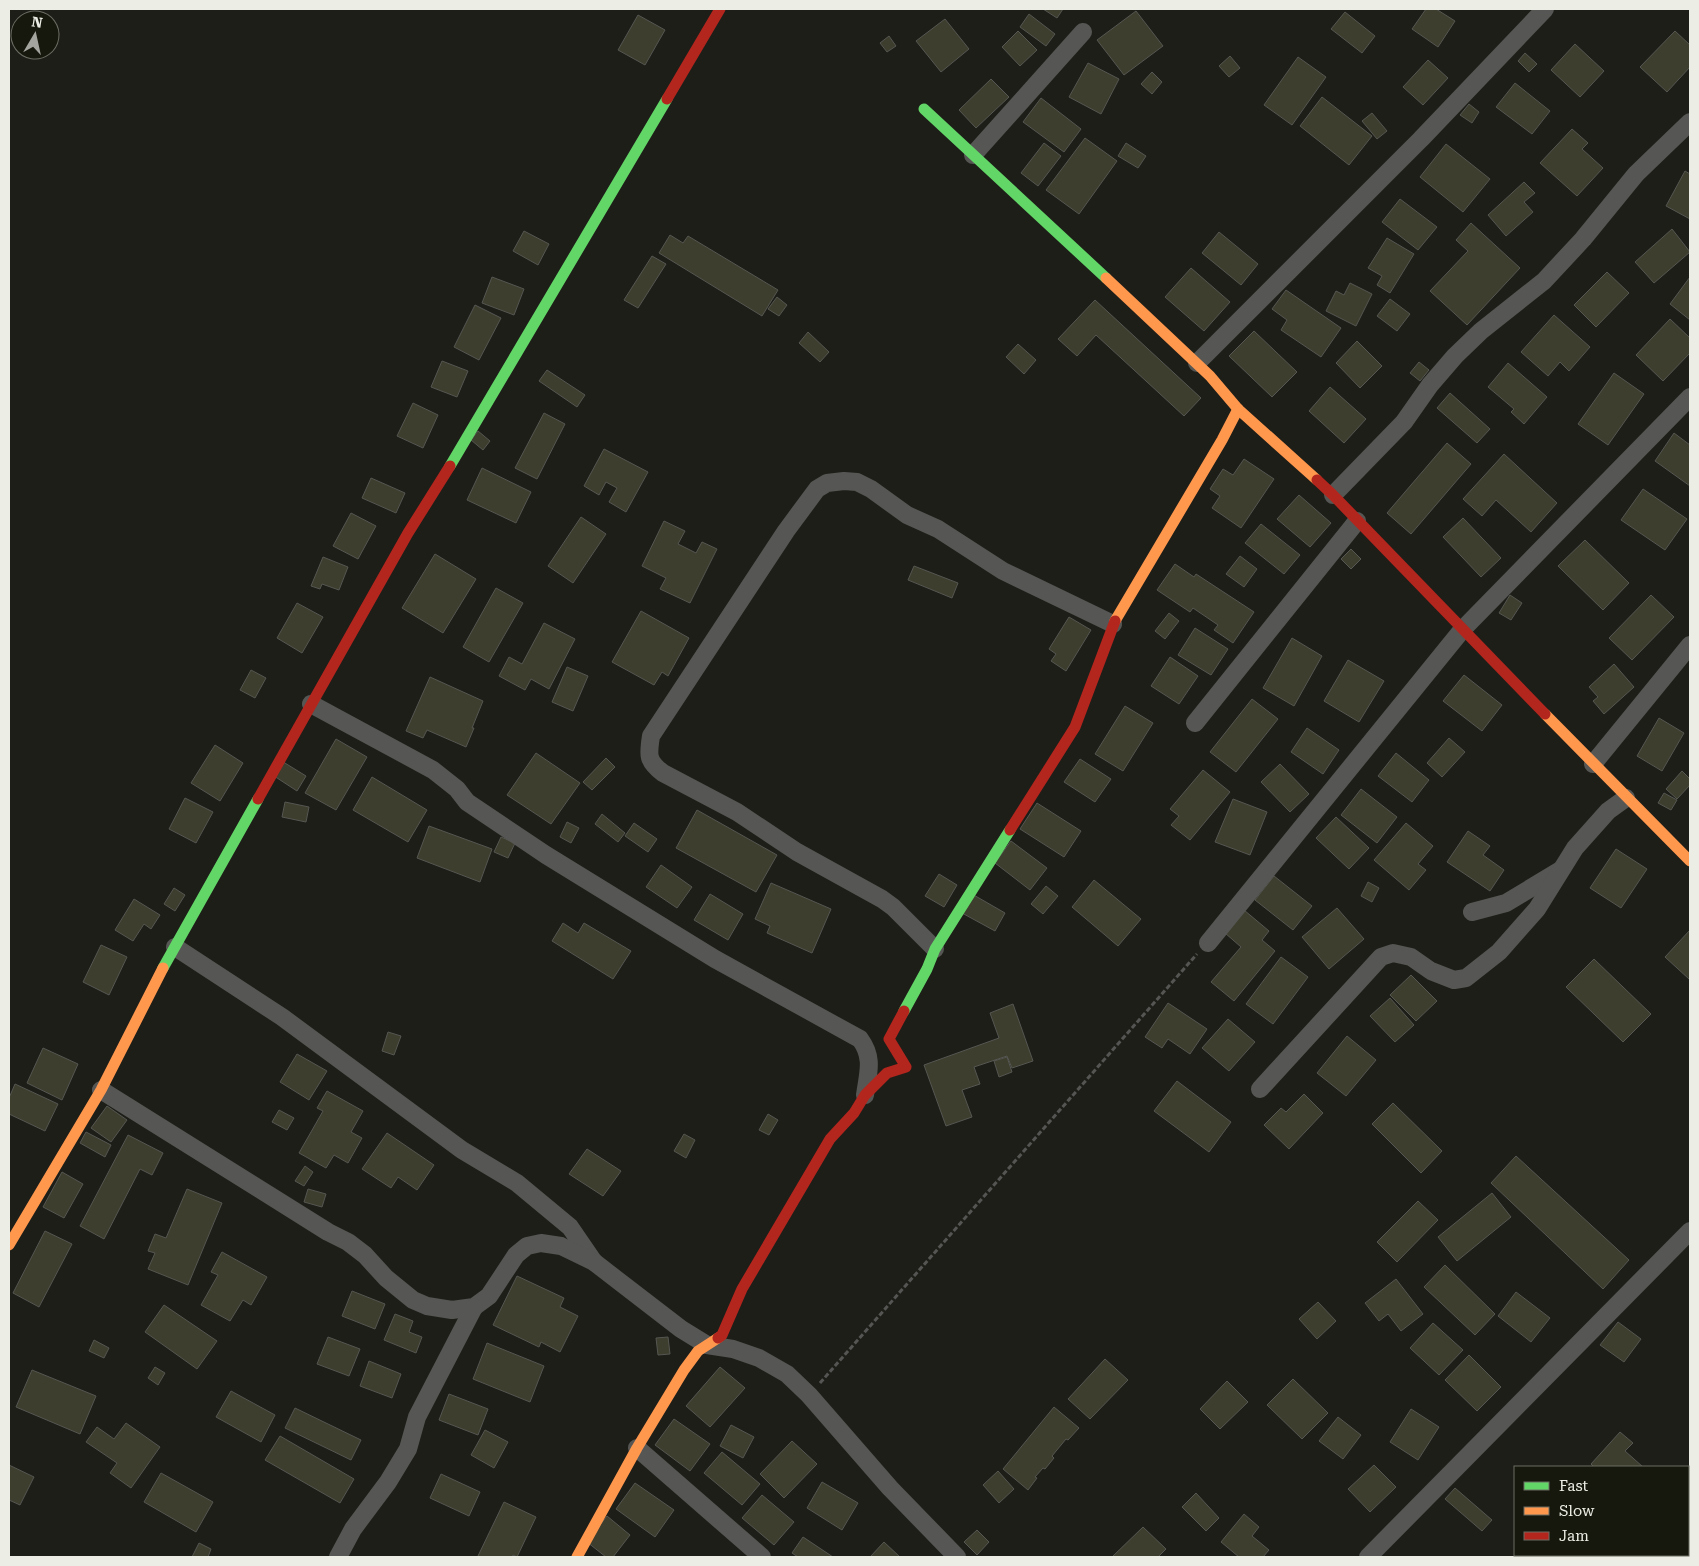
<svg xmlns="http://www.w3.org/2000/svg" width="1699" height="1566" font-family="'Roboto Serif',serif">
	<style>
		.building { fill: #3d3e2d; stroke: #565652 }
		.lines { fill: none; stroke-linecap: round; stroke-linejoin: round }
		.path { stroke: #555553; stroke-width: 3; stroke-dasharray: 5 2.5; stroke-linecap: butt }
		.street { stroke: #565654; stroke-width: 18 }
		.fast { stroke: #63d668; stroke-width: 11 }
		.slow { stroke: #ff974d; stroke-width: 11 }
		.jam { stroke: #b3261e; stroke-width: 11 }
	</style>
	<rect width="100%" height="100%" fill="#1e1e19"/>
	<g class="building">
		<path d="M1043 9H1063L1057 18Z"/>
		<path d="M1426 9H1436L1455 21 1438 47 1412 29Z"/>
		<path d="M1136 11 1163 46 1124 75 1097 40Z"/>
		<path d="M1345 12 1375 36 1362 53 1331 29Z"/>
		<path d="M1029 14 1055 34 1046 46 1020 27Z"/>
		<path d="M638 15 665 30 645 65 618 50Z"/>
		<path d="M945 19 969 49 941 72 916 41Z"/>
		<path d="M1018 31 1037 50 1020 66 1002 47Z"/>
		<path d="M1675 31 1690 45V67L1667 92 1640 67Z"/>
		<path d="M889 36 896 46 887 52 880 43Z"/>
		<path d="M1575 44 1604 71 1580 97 1551 70Z"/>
		<path d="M1525 53 1537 64 1529 72 1518 61Z"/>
		<path d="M1230 56 1240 68 1229 77 1219 66Z"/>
		<path d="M1298 57 1326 77 1292 125 1264 105Z"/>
		<path d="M1428 60 1448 78 1423 105 1403 87Z"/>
		<path d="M1088 63 1119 79 1101 114 1069 97Z"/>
		<path d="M1152 72 1162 82 1152 94 1141 84Z"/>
		<path d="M991 79 1009 97 976 128 959 110Z"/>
		<path d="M1515 83 1550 111 1532 134 1496 107Z"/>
		<path d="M1322 97 1372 136 1349 165 1300 126Z"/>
		<path d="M1041 98 1081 129 1064 152 1023 122Z"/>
		<path d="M1469 104 1479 112 1472 123 1460 115Z"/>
		<path d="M1372 113 1387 131 1377 139 1362 121Z"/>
		<path d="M1572 129 1588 143 1582 149 1603 168 1577 196 1540 163Z"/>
		<path d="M1085 138 1117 161 1079 214 1046 190Z"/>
		<path d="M1044 143 1061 156 1038 186 1021 173Z"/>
		<path d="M1126 143 1146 156 1138 168 1118 156Z"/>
		<path d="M1446 144 1490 179 1463 212 1420 177Z"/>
		<path d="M1685 171 1690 174V219L1666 206Z"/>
		<path d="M1524 182 1535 193 1524 202 1533 212 1506 236 1488 215Z"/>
		<path d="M1400 199 1437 227 1418 250 1382 222Z"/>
		<path d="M1471 223 1520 268 1467 325 1430 291 1468 251 1456 240Z"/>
		<path d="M1672 229 1690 252 1654 283 1635 262Z"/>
		<path d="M524 231 549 244 538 265 513 251Z"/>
		<path d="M1219 232 1258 264 1241 285 1202 253Z"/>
		<path d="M670 235 683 243 688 236 778 290 762 316 659 253Z"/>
		<path d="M1387 238 1414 254 1390 293 1377 285 1382 276 1368 268Z"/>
		<path d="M652 256 666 264 638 308 624 300Z"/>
		<path d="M1191 268 1230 302 1204 331 1165 297Z"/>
		<path d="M1607 272 1629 293 1596 327 1574 305Z"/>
		<path d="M492 277 524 289 514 315 482 303Z"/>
		<path d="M1690 277V320L1670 304Z"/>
		<path d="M1350 283 1372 294 1356 326 1326 311 1336 291 1344 295Z"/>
		<path d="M1286 290 1341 328 1321 357 1281 330 1287 320 1272 309Z"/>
		<path d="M777 297 787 305 779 316 768 309Z"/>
		<path d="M1390 299 1410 314 1397 331 1377 316Z"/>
		<path d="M1095 300 1201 398 1184 416 1096 335 1077 356 1058 339Z"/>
		<path d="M475 305 501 318 479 360 454 347Z"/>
		<path d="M1554 315 1590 347 1569 371 1560 362 1548 376 1521 352Z"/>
		<path d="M1670 319 1690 338V353L1663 381 1636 355Z"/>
		<path d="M1254 331 1297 372 1272 397 1229 356Z"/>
		<path d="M808 332 829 352 820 362 799 343Z"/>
		<path d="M1357 341 1382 366 1360 388 1336 363Z"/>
		<path d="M1018 344 1036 360 1024 374 1006 357Z"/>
		<path d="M442 361 468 371 457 397 431 387Z"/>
		<path d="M1419 362 1429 370 1420 381 1410 373Z"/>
		<path d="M1508 363 1547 397 1524 424 1511 412 1514 409 1488 387Z"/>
		<path d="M547 370 585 395 577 407 539 381Z"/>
		<path d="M1614 373 1644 394 1608 445 1578 424Z"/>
		<path d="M1330 387 1366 419 1344 443 1309 411Z"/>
		<path d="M1450 393 1490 429 1477 443 1437 408Z"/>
		<path d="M413 403 438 415 423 448 397 436Z"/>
		<path d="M544 413 565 424 537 479 515 468Z"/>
		<path d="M478 431 490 441 483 450 471 440Z"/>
		<path d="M1674 433 1690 445V486L1655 461Z"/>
		<path d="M1447 443 1471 464 1411 534 1387 513Z"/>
		<path d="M604 449 648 472 626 512 609 502 617 488 606 482 599 495 584 486Z"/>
		<path d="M1504 454 1557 503 1531 532 1496 500 1482 516 1463 499Z"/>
		<path d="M1244 459 1274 479 1241 528 1212 508 1220 496 1210 489 1223 469 1233 475Z"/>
		<path d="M482 468 531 492 516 523 467 500Z"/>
		<path d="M371 478 405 493 396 513 362 498Z"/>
		<path d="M1643 489 1687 519 1665 550 1621 520Z"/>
		<path d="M1299 495 1331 523 1310 547 1277 519Z"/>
		<path d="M351 513 376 526 358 559 333 546Z"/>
		<path d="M581 517 606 534 573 583 548 566Z"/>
		<path d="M1463 518 1501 558 1481 577 1443 537Z"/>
		<path d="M664 521 685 531 678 544 696 553 702 542 717 549 690 603 660 589 666 578 642 566Z"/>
		<path d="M1261 524 1300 555 1284 574 1245 543Z"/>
		<path d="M1585 540 1629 583 1603 610 1558 566Z"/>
		<path d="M1351 549 1361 559 1351 569 1341 559Z"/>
		<path d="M435 554 476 579 443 633 402 608Z"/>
		<path d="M1240 556 1257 569 1244 587 1226 574Z"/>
		<path d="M323 557 348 567 339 590 322 584 320 589 311 586Z"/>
		<path d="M1175 564 1194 577 1196 574 1254 612 1233 643 1214 630 1218 625 1193 608 1190 612 1157 590Z"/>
		<path d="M914 566 958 583 952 598 908 580Z"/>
		<path d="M496 588 523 603 489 662 463 647Z"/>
		<path d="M1510 595 1522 603 1511 620 1499 613Z"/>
		<path d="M1651 595 1674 617 1632 660 1609 638Z"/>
		<path d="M297 603 323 617 302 653 277 638Z"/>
		<path d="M641 611 689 638 668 676 662 672 654 685 612 662Z"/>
		<path d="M1169 613 1179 621 1165 639 1155 631Z"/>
		<path d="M1069 617 1091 630 1066 671 1051 661 1056 654 1049 649Z"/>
		<path d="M544 623 575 639 549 689 531 679 525 690 499 676 509 657 522 664Z"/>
		<path d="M1195 628 1228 649 1211 675 1178 655Z"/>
		<path d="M1292 638 1322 656 1294 706 1263 688Z"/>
		<path d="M1170 657 1198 676 1179 704 1151 686Z"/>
		<path d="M1348 660 1384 681 1359 722 1324 701Z"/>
		<path d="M1614 664 1634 687 1604 714 1593 701 1598 697 1589 687Z"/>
		<path d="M567 667 588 676 573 711 552 702Z"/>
		<path d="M251 670 266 678 255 698 240 690Z"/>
		<path d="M1464 675 1502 705 1482 731 1443 701Z"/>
		<path d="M430 677 483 701 472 728H474L466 747 427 730 423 738 406 731Z"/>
		<path d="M1252 699 1278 719 1236 772 1210 752Z"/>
		<path d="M1125 706 1153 723 1123 771 1095 754Z"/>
		<path d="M1659 718 1684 733 1662 771 1637 756Z"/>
		<path d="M1307 728 1339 750 1323 774 1291 752Z"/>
		<path d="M1449 738 1465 752 1442 777 1427 763Z"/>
		<path d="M336 739 367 757 336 810 305 793Z"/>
		<path d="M215 745 243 763 220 801 191 783Z"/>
		<path d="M536 753 580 783 551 824 507 795Z"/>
		<path d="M1396 753 1429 780 1412 802 1378 776Z"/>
		<path d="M606 758 615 767 592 790 583 782Z"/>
		<path d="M1080 759 1111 779 1095 802 1064 782Z"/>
		<path d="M280 760 306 776 297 791 271 774Z"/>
		<path d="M1280 764 1309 794 1290 812 1261 782Z"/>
		<path d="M1203 770 1230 792 1190 840 1171 825 1179 816 1170 809Z"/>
		<path d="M1682 771 1690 779V785L1677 799 1666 789Z"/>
		<path d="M372 777 427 810 408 842 353 810Z"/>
		<path d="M1361 789 1397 817 1377 843 1341 815Z"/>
		<path d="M1664 793 1677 800 1671 810 1658 803Z"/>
		<path d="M185 798 213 812 196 843 169 829Z"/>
		<path d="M1233 799 1267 812 1250 855 1215 842Z"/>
		<path d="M285 802 309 807 306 822 282 817Z"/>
		<path d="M1037 803 1081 831 1064 857 1020 829Z"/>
		<path d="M697 810 777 855 756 892 676 848Z"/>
		<path d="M602 814 625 833 618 842 595 824Z"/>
		<path d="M1336 817 1369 848 1349 869 1316 838Z"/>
		<path d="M567 822 579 828 571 843 560 837Z"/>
		<path d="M634 823 657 839 648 852 625 836Z"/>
		<path d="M1406 823 1433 846 1418 864 1426 870 1409 890 1374 860Z"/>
		<path d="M429 826 492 849 480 882 417 858Z"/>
		<path d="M1468 831 1490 846 1483 855 1504 870 1490 891 1447 862Z"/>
		<path d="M501 837 515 843 508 858 494 852Z"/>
		<path d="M1011 841 1047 868 1030 890 995 863Z"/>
		<path d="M1616 849 1647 869 1621 908 1590 888Z"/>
		<path d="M661 865 692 887 677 908 646 887Z"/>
		<path d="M939 874 957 885 944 907 925 896Z"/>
		<path d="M1274 876 1312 906 1293 930 1255 900Z"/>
		<path d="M1094 880 1141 919 1118 946 1072 907Z"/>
		<path d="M1368 882 1379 888 1372 902 1361 896Z"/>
		<path d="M771 883 831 909 812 953 767 933 770 926 755 919Z"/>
		<path d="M1046 886 1058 896 1043 914 1031 904Z"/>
		<path d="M174 888 185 895 175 911 164 904Z"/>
		<path d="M710 894 743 914 728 940 694 920Z"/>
		<path d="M972 894 1005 913 995 931 962 913Z"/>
		<path d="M134 899 160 915 151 929 144 924 133 941 115 930Z"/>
		<path d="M1337 908 1364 939 1329 969 1302 937Z"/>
		<path d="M1244 910 1269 931 1262 940 1275 951 1234 1001 1211 982 1241 947 1225 933Z"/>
		<path d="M563 923 578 933 584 923 631 951 613 979 552 941Z"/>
		<path d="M1690 930V978L1689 979 1665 957Z"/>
		<path d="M101 945 127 957 109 995 83 982Z"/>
		<path d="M1281 957 1308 977 1273 1024 1246 1004Z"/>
		<path d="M1594 959 1651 1014 1623 1042 1566 987Z"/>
		<path d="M1411 975 1437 1001 1416 1021 1390 995Z"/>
		<path d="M1390 998 1414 1025 1395 1042 1370 1016Z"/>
		<path d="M1168 1003 1207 1029 1190 1054 1168 1039 1162 1048 1145 1037Z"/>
		<path d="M1013 1004 1033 1061 1012 1068 1007 1056 974 1067 980 1084 962 1090 972 1117 946 1126 924 1065 999 1038 990 1013Z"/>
		<path d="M1228 1019 1255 1042 1229 1071 1202 1048Z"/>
		<path d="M388 1032 401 1036 394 1055 382 1051Z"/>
		<path d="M1347 1036 1376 1060 1346 1096 1317 1073Z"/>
		<path d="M43 1048 78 1064 62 1100 27 1083Z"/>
		<path d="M297 1054 327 1071 309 1100 280 1082Z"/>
		<path d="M1007 1057 1012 1072 999 1077 994 1061Z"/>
		<path d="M1177 1081 1231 1122 1209 1152 1154 1111Z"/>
		<path d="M15 1084 58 1104 45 1131 9 1114V1098Z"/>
		<path d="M327 1091 363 1111 351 1132 362 1138 348 1163 334 1155 326 1168 299 1153 323 1111 317 1108Z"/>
		<path d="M1304 1094 1323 1113 1289 1149 1264 1125 1281 1108 1286 1112Z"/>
		<path d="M1393 1103 1442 1151 1421 1173 1372 1124Z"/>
		<path d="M107 1106 127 1120 111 1142 91 1128Z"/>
		<path d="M279 1110 294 1118 287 1130 272 1122Z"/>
		<path d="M768 1114 778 1120 769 1135 759 1130Z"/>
		<path d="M86 1132 111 1145 105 1157 80 1143Z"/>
		<path d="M387 1133 434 1165 417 1190 398 1177 391 1188 362 1169Z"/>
		<path d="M684 1134 695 1140 686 1158 674 1151Z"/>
		<path d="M128 1135 163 1153 152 1175 140 1169 104 1239 80 1226Z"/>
		<path d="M587 1149 621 1171 603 1196 569 1174Z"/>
		<path d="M1516 1156 1629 1260 1603 1289 1491 1183Z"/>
		<path d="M305 1166 313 1172 304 1186 295 1181Z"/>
		<path d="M62 1172 83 1184 64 1218 43 1207Z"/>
		<path d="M187 1189 222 1203 188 1285 148 1269 155 1253 148 1251 155 1234 166 1238Z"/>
		<path d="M308 1189 326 1194 322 1207 304 1202Z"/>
		<path d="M1492 1193 1511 1217 1457 1261 1438 1237Z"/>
		<path d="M1418 1201 1438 1220 1397 1262 1377 1242Z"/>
		<path d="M45 1231 72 1244 39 1307 13 1293Z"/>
		<path d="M222 1252 267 1277 251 1305 243 1300 230 1321 201 1305 218 1275 211 1272Z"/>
		<path d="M1445 1265 1495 1314 1475 1335 1424 1287Z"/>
		<path d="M517 1276 564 1298 560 1307 578 1316 560 1352 541 1342 539 1347 493 1325Z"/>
		<path d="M1396 1279 1423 1314 1401 1331 1388 1314 1379 1321 1365 1303Z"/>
		<path d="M352 1291 385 1304 375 1329 342 1316Z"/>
		<path d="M1516 1292 1550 1318 1531 1342 1498 1316Z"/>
		<path d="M1318 1302 1336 1321 1317 1339 1299 1319Z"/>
		<path d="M164 1305 217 1341 197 1369 145 1332Z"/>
		<path d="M395 1314 413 1321 409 1332 422 1337 416 1353 384 1340Z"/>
		<path d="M1618 1322 1641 1339 1624 1362 1600 1345Z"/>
		<path d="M1433 1323 1463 1350 1439 1375 1410 1348Z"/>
		<path d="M328 1337 360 1349 349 1376 317 1364Z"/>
		<path d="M668 1337 670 1354 658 1355 656 1338Z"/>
		<path d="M94 1340 109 1348 104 1358 89 1351Z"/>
		<path d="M487 1343 544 1366 530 1402 473 1379Z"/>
		<path d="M1469 1355 1501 1387 1477 1411 1445 1380Z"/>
		<path d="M1105 1359 1128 1380 1090 1419 1068 1399Z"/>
		<path d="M369 1361 401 1374 392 1398 360 1386Z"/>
		<path d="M155 1367 165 1373 158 1385 148 1378Z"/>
		<path d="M720 1367 745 1388 710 1427 686 1406Z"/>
		<path d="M32 1370 96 1396 80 1434 16 1407Z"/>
		<path d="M1293 1379 1328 1413 1302 1439 1267 1405Z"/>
		<path d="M1227 1381 1248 1402 1220 1429 1200 1409Z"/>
		<path d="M231 1391 275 1415 261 1442 216 1417Z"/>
		<path d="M449 1394 488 1409 478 1435 439 1420Z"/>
		<path d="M1054 1407 1079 1428 1068 1440 1066 1439 1052 1456 1054 1458 1045 1469 1043 1468 1035 1477 1037 1478 1028 1490 1003 1469Z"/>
		<path d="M295 1408 361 1440 351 1460 285 1428Z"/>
		<path d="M1411 1409 1439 1427 1418 1460 1390 1442Z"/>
		<path d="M1338 1417 1361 1435 1343 1459 1319 1441Z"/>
		<path d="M674 1419 710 1444 690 1471 655 1445Z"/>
		<path d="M126 1423 160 1447 131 1488 110 1473 117 1463 86 1442 97 1427 114 1439Z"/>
		<path d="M731 1425 754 1437 743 1458 720 1446Z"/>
		<path d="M485 1430 508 1442 494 1468 471 1455Z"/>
		<path d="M1620 1432 1633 1443 1625 1451 1643 1467H1594L1591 1464Z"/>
		<path d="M280 1436 354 1479 340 1503 265 1460Z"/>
		<path d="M792 1441 817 1464 784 1498 760 1474Z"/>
		<path d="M722 1452 760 1484 742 1505 704 1473Z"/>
		<path d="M9 1465 34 1477 20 1505 9 1500Z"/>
		<path d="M1374 1465 1396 1487 1370 1512 1348 1489Z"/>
		<path d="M998 1471 1014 1489 999 1503 983 1485Z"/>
		<path d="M161 1473 213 1502 196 1532 144 1502Z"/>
		<path d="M441 1474 480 1492 469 1516 430 1498Z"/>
		<path d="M822 1482 858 1503 842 1530 807 1508Z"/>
		<path d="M635 1483 674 1510 655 1537 616 1509Z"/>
		<path d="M1455 1488 1492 1520 1482 1531 1445 1499Z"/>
		<path d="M1196 1493 1219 1518 1206 1531 1182 1507Z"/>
		<path d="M762 1495 794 1522 774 1545 742 1518Z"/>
		<path d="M504 1502 536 1517 517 1557 513 1555 512 1557H480L478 1556Z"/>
		<path d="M1688 1507 1690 1509V1557L1687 1555Z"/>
		<path d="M1244 1514 1259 1527 1252 1536 1269 1550 1263 1557H1239L1221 1542Z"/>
		<path d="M607 1516 630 1535 613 1557H606L587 1542Z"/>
		<path d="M1143 1527 1166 1549 1158 1557H1112Z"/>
		<path d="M977 1530 989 1542 977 1555 964 1542Z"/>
		<path d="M803 1537 833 1557H798L792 1553Z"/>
		<path d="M884 1542 900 1557H870Z"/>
		<path d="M199 1543 211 1549 208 1557H192Z"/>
	</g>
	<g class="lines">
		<path class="path" d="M820 1383 1197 954"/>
		<g class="street">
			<path d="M973 155 1083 32"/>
			<path d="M1197 363 1421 139 1545 9"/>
			<path d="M1333 495 1404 422 1430 385 1455 356 1481 331 1544 281 1583 239 1636 174 1690 122"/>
			<path d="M311 704 433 770 457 789 467 802 546 855 715 959 860 1039C874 1058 868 1073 865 1095"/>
			<path d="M1195 723 1357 521"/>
			<path d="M1593 764 1690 645"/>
			<path d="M1472 912 1506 903 1559 871"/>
			<path d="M1208 943 1462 630 1690 397"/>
			<path d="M175 947 282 1017 462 1150 517 1183 570 1227 594 1262"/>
			<path d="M935 949 893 907 882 899 797 852 737 812 663 773C647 761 648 755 651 736L786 531 817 489 827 483 844 481 857 482 871 489 907 515 938 529 1003 571 1113 624"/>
			<path d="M1260 1089 1381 957 1393 953 1411 957 1431 971 1454 980 1466 978 1499 952 1537 909 1575 848 1608 811 1626 798"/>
			<path d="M101 1090 328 1232 348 1242 365 1255 386 1278 413 1300 427 1306 452 1310 474 1307 489 1296 516 1255 527 1246 541 1243 561 1246 594 1262 681 1329 707 1345 733 1349 759 1358 787 1374 809 1395 890 1488 957 1557"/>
			<path d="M637 1448 762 1557"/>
			<path d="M338 1557 353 1529 388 1482 408 1449 417 1417 474 1307"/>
			<path d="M1368 1557 1690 1231"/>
		</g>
		<g class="fast">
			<path d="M924 109 1106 278"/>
			<path d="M450 466 667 99"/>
			<path d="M163 968 258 799"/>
			<path d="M904 1011 927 969 935 949 1010 830"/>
		</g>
		<g class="slow">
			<path d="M1106 278 1210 376 1238 409 1317 480"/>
			<path d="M1115 621 1222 440 1238 409"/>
			<path d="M1545 714 1690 861"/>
			<path d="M9 1245 101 1090 163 968"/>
			<path d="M577 1557 637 1448 684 1370 698 1351 718 1338"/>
		</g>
		<g class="jam">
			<path d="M667 99 720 9"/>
			<path d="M1317 480 1333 495 1545 714"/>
			<path d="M258 799 408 533 450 466"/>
			<path d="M1010 830 1075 727 1115 621"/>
			<path d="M718 1338 722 1335 742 1289 830 1139 854 1113 865 1095 887 1073 906 1067 889 1039 904 1011"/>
		</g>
	</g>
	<rect width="1699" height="1566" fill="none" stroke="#ecede5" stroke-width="20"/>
	<rect x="1514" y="1466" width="175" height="90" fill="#17180d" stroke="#6c6d63"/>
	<rect x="1524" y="1482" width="25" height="8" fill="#63d668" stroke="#6c6d63"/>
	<text x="1559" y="1491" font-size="15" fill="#ecede5">Fast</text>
	<rect x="1524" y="1507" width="25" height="8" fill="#ff974d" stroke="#6c6d63"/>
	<text x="1559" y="1516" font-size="15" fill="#ecede5">Slow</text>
	<rect x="1524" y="1532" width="25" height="8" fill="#b3261e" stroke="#6c6d63"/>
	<text x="1559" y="1541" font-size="15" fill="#ecede5">Jam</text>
	<g transform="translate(35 35) rotate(9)"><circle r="24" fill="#17180d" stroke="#6c6d63"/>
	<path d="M0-4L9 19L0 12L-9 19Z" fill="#a4a59e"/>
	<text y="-8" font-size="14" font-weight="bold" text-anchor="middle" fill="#ecede5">N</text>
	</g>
</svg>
